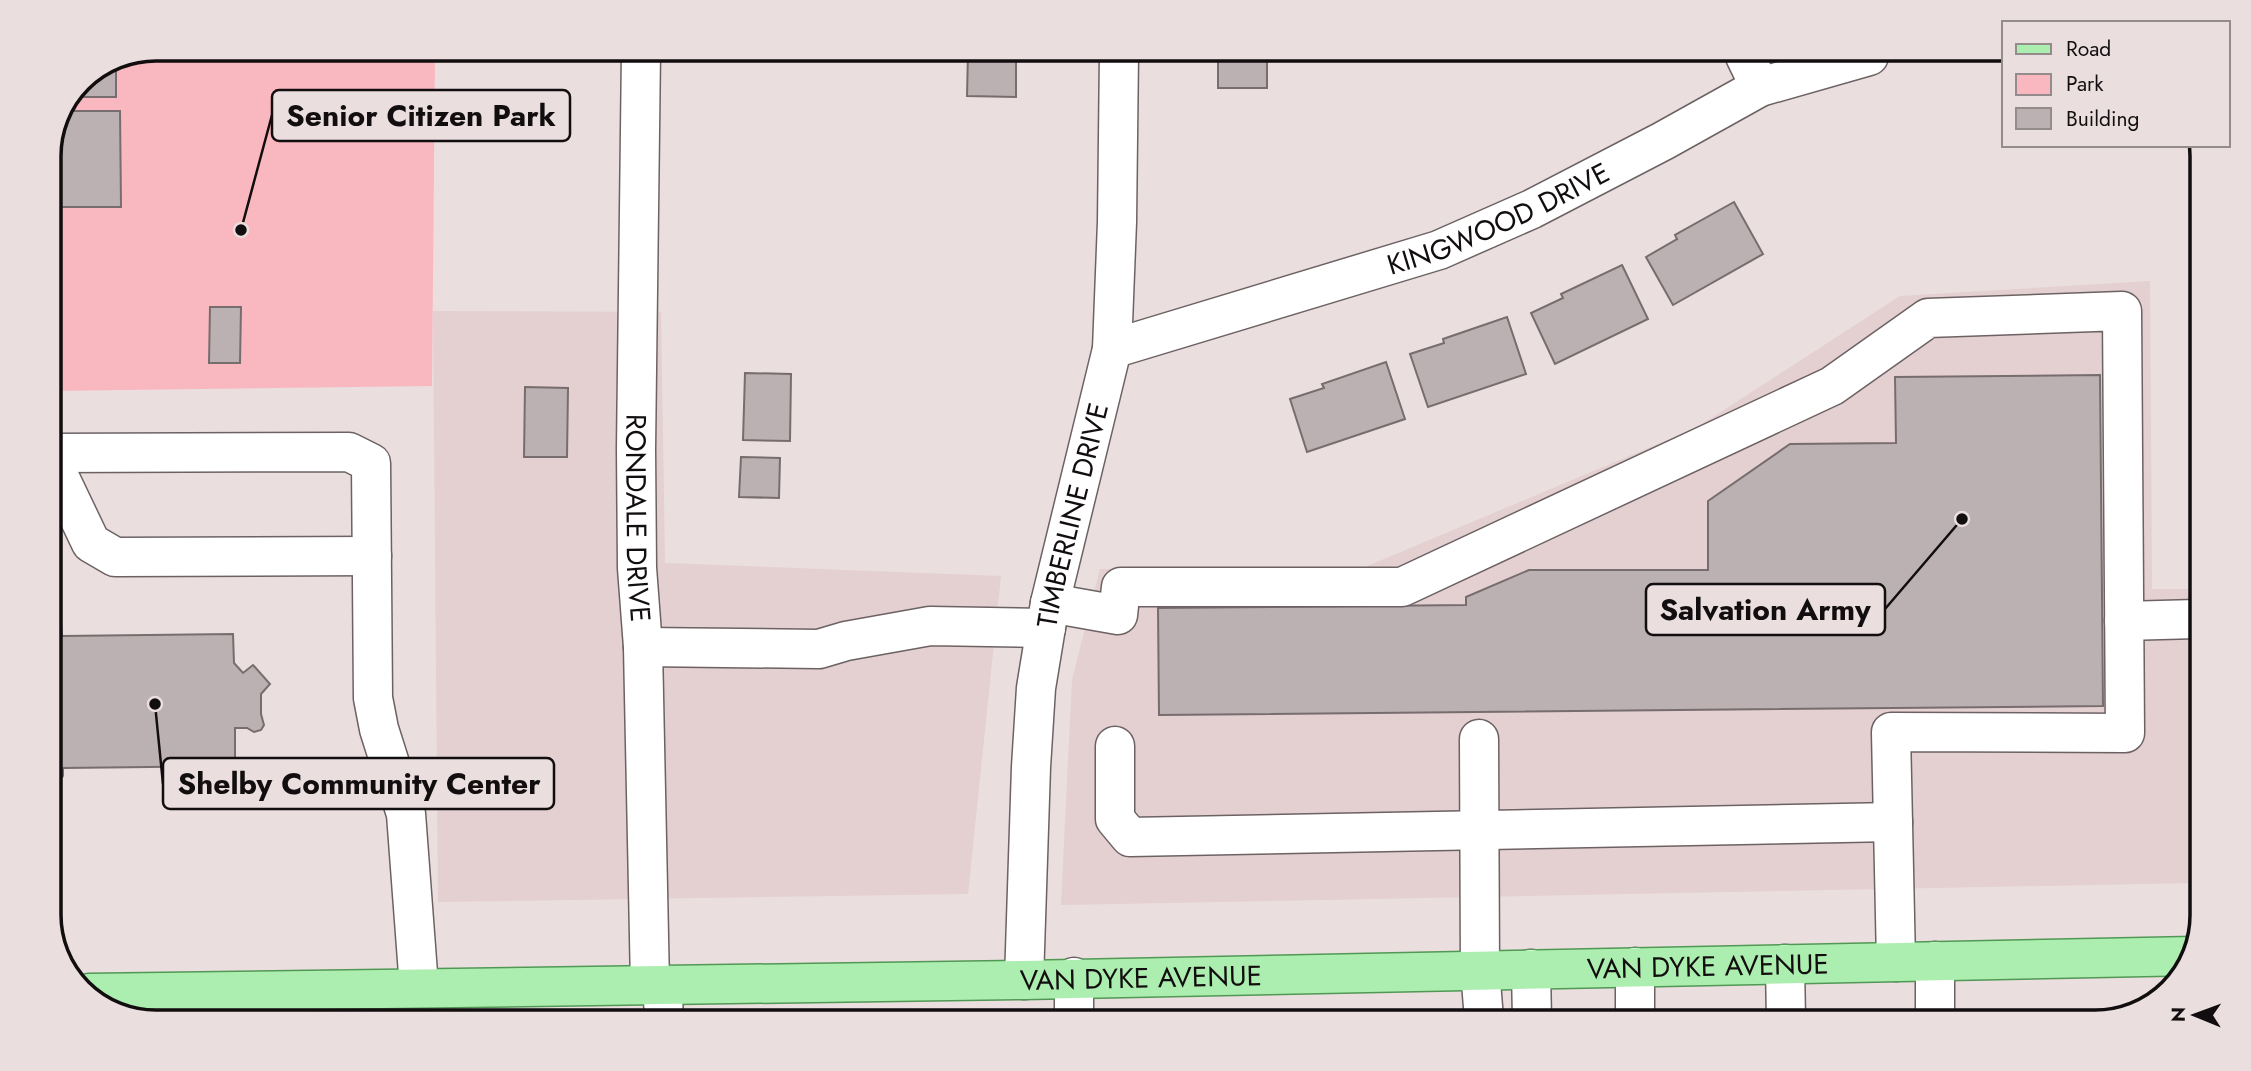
<svg xmlns="http://www.w3.org/2000/svg" width="2251" height="1071" font-family="Jost,sans-serif">
	<style>
		.built { fill: #e4cfd1 }
		.green { fill: #f9b7bf }
		.building { fill: #bcb1b2; stroke: #776d6e; stroke-width: 2 }
		.lines { fill: none; stroke-linecap: round; stroke-linejoin: round }
		.minor-casing { stroke: #6c6263; stroke-width: 41 }
		.major-casing { stroke: #529855; stroke-width: 41 }
		.minor { stroke: #fff; stroke-width: 38 }
		.major { stroke: #aceeaf; stroke-width: 38 }
		.labels { text-anchor: middle; dominant-baseline: central; stroke-width: 5; stroke-linejoin: round; paint-order: stroke }
		.street-label { font-size: 28px; fill: #120e0f; stroke: #eadedf }
		.rim { fill: none; stroke: #120e0f; stroke-width: 3.5 }
		.leader { fill: none; stroke: #120e0f; stroke-width: 2.5 }
		.callout-dot { fill: #120e0f; stroke: #eadedf; stroke-width: 2.5 }
		.callout { fill: #eadedf; stroke: #120e0f; stroke-width: 2.5 }
		.callout-label { font-size: 30px; text-anchor: middle; font-weight: bold; fill: #120e0f }
	</style>
	<rect width="100%" height="100%" fill="#eadedf"/>
	<g class="built">
		<path d="M2150 281 2152 589H2197L2194 883 1061 905 1072 680 1100 569 1365 567 1696 428 1900 296Z"/>
		<path d="M433 311 661 312 665 563 1001 576 968 894 438 902Z"/>
	</g>
	<path class="green" d="M156 49 435 50 432 386 49 391V150L81 80Z"/>
	<g class="building">
		<path d="M968 52 1021 53V59H1016V97L967 96Z"/>
		<path d="M1218 53 1267 54V88H1218Z"/>
		<path d="M116 65V97H80L81 80Z"/>
		<path d="M67 111H120L121 207H52V143Z"/>
		<path d="M1734 202 1763 254 1673 305 1646 257 1677 239 1675 235Z"/>
		<path d="M1622 265 1648 319 1555 364 1531 313 1563 298 1561 294Z"/>
		<path d="M210 307H241L240 363H209Z"/>
		<path d="M1507 317 1526 374 1428 407 1410 354 1444 343 1443 339Z"/>
		<path d="M1386 362 1405 419 1307 452 1290 399 1324 388 1322 384Z"/>
		<path d="M745 373 791 374 790 441 743 440Z"/>
		<path d="M2100 375 2103 706 1159 715 1158 608 1466 605V597L1529 570H1708V501L1790 444 1896 443 1895 377Z"/>
		<path d="M525 387 568 388 567 457H524Z"/>
		<path d="M741 457 780 458 779 498 739 497Z"/>
		<path d="M49 621H57L61 624 62 636 233 634 234 663 243 673 253 665 270 684 261 694V714L264 725 261 730 254 732 247 728H235V766L63 768V776L59 781H49Z"/>
	</g>
	<g class="lines">
		<g class="minor-casing">
			<g id="minor">
				<path id="s1" d="M641 51 636 449 637 568 643 647 650 985"/>
				<path d="M1745 56 1760 87"/>
				<path id="s2" d="M1112 349 1439 250 1532 209 1663 141 1760 87 1869 56"/>
				<path d="M49 453 349 452 371 463 373 698 379 729 406 814 419 987"/>
				<path d="M49 455 91 543 115 557 372 556"/>
				<path d="M1050 603 1118 615 1121 587H1402L1832 386 1928 318 2122 311 2125 733 1891 732 1896 962"/>
				<path d="M2124 621 2197 619"/>
				<path d="M643 647 819 649 846 641 930 626 1046 628"/>
				<path d="M1479 739 1480 970 1484 1019"/>
				<path d="M1115 746V819L1130 837 1893 822"/>
				<path d="M1935 961V1021"/>
				<path d="M1785 964 1786 1021"/>
				<path d="M1635 967V1020"/>
				<path d="M1531 969 1532 1020"/>
				<path id="s3" d="M1024 980 1031 767 1036 688 1050 603 1112 349 1117 222 1119 53"/>
				<path d="M662 985 664 1016"/>
				<path d="M1074 1018V977"/>
			</g>
		</g>
		<g class="major-casing">
			<g id="major">
				<path id="s4" d="M89 993 1024 980 2194 956"/>
			</g>
		</g>
		<use href="#minor" class="minor"/>
		<use href="#major" class="major"/>
	</g>
	<g class="labels">
		<g class="street-label">
			<text stroke="none"><textPath href="#s2" startOffset="408">KINGWOOD DRIVE</textPath></text>
			<text stroke="none"><textPath href="#s3" startOffset="469">TIMBERLINE DRIVE</textPath></text>
			<text stroke="none"><textPath href="#s1" startOffset="467">RONDALE DRIVE</textPath></text>
			<text stroke="none"><textPath href="#s4" startOffset="1619">VAN DYKE AVENUE</textPath></text>
			<text stroke="none"><textPath href="#s4" startOffset="1052">VAN DYKE AVENUE</textPath></text>
		</g>
	</g>
	<path d="M0 0H2251V1071H0ZM156 61H2095A95 95 0 0 1 2190 156V915A95 95 0 0 1 2095 1010H156A95 95 0 0 1 61 915V156A95 95 0 0 1 156 61Z" fill="#eadedf" fill-rule="evenodd"/>
	<path class="rim" d="M156 61H2095A95 95 0 0 1 2190 156V915A95 95 0 0 1 2095 1010H156A95 95 0 0 1 61 915V156A95 95 0 0 1 156 61Z"/>
	<path class="leader" d="M241 230L272 115M1962 519L1885 609M155 704L163 784"/>
	<g class="callout-dot">
		<circle cx="241" cy="230" r="7"/>
		<circle cx="1962" cy="519" r="7"/>
		<circle cx="155" cy="704" r="7"/>
	</g>
	<g class="callout">
		<rect x="272" y="90" width="298" height="51" rx="7"/>
		<rect x="1646" y="584" width="239" height="51" rx="7"/>
		<rect x="163" y="758" width="391" height="51" rx="7"/>
	</g>
	<g class="callout-label">
		<text x="421" y="126">Senior Citizen Park</text>
		<text x="1765" y="620">Salvation Army</text>
		<text x="359" y="794">Shelby Community Center</text>
	</g>
	<rect x="2002" y="21" width="228" height="126" fill="#eadedf" stroke="#948b8c" stroke-width="2"/>
	<rect x="2016" y="44" width="35" height="10" fill="#aceeaf" stroke="#948b8c" stroke-width="2"/>
	<text x="2066" y="56" font-size="21" fill="#120e0f">Road</text>
	<rect x="2016" y="74" width="35" height="21" fill="#f9b7bf" stroke="#948b8c" stroke-width="2"/>
	<text x="2066" y="91" font-size="21" fill="#120e0f">Park</text>
	<rect x="2016" y="108" width="35" height="21" fill="#bcb1b2" stroke="#948b8c" stroke-width="2"/>
	<text x="2066" y="126" font-size="21" fill="#120e0f">Building</text>
	<g transform="translate(2195 1015) rotate(271)" stroke="#eadedf" stroke-width="5" paint-order="stroke">
	<path d="M0-5L12 26L0 18L-12 26Z" fill="#120e0f"/>
	<text y="-10" font-size="19" font-weight="bold" text-anchor="middle" fill="#120e0f">N</text>
	</g>
</svg>
